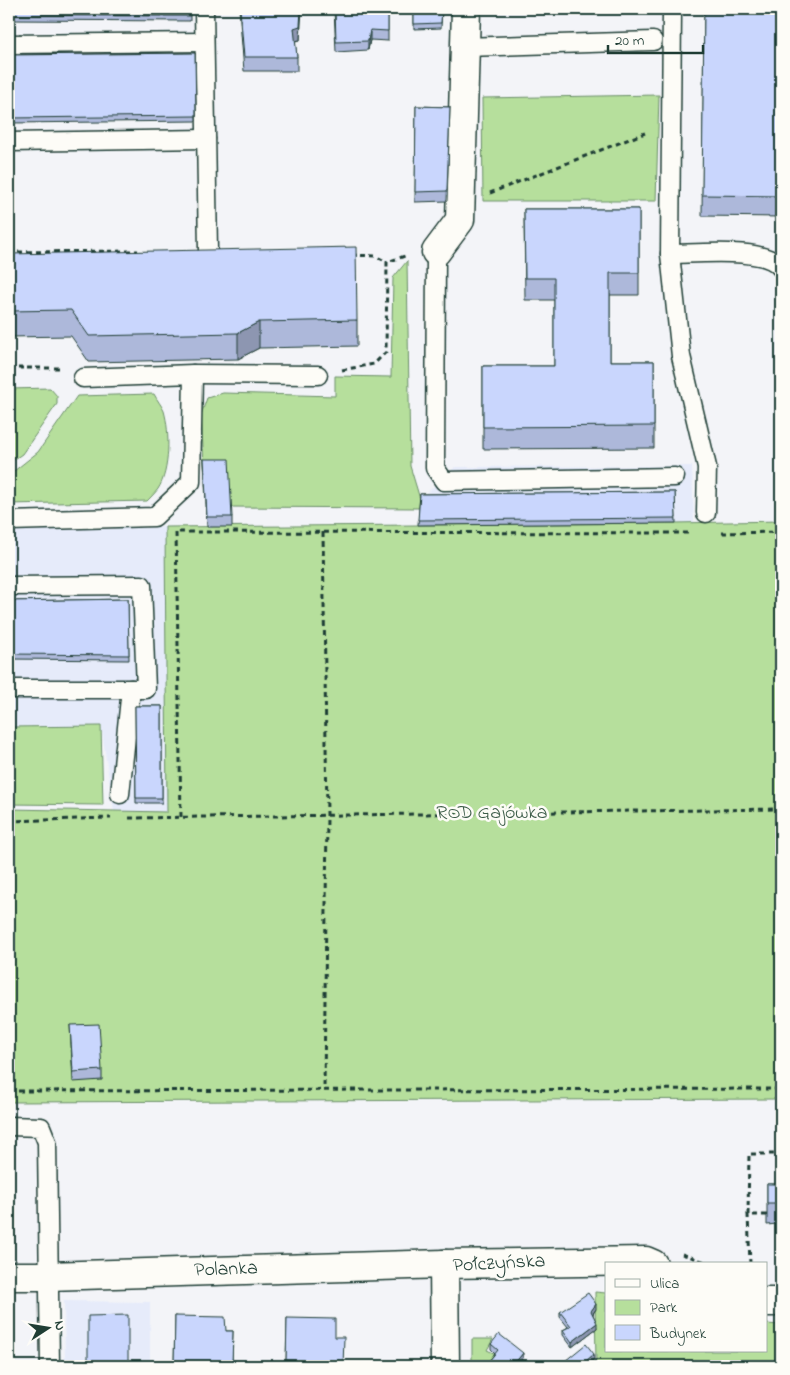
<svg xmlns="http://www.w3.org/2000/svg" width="790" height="1375" font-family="'Indie Flower',sans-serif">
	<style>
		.built { fill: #e6ebfa }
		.green { fill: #b6df9c; stroke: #6a8e68 }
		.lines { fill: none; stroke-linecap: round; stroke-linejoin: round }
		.lane-casing { stroke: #1f3d34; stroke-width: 21 }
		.street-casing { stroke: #1f3d34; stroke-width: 31 }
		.path { stroke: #1f3d34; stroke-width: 3; stroke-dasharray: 5 4; stroke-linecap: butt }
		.lane { stroke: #fdfcf7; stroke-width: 18 }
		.street { stroke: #fdfcf7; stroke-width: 28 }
		.wall { fill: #adb8da; stroke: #1f3d34 }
		.shaded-wall { fill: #8d96b1; stroke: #1f3d34 }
		.building { fill: #c9d6fd; stroke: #1f3d34 }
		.labels { text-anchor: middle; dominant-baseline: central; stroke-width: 5; stroke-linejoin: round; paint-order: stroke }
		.park-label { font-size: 20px; fill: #3d5d49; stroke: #fdfcf7 }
		.street-label { font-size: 20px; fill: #1f3d34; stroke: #fdfcf7 }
	</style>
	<rect width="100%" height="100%" fill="#f3f4f8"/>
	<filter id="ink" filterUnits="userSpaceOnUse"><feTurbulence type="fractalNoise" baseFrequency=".02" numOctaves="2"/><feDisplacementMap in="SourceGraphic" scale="10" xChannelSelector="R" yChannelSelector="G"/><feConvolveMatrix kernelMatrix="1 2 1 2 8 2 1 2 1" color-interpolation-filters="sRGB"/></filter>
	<g filter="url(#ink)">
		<g class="built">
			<path d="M692 466 694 523 418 525 420 499 455 467Z"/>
			<path d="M165 527 167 812 114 811 101 726 9 727V528Z"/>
			<path d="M64 1301 150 1302V1366H65Z"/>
		</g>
		<g class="green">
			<path d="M659 95 656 201H483L482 98Z"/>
			<path d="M407 261 410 466 420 499 419 508 227 507 205 480 201 415 207 398 223 393 335 396V376L391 377 393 278Z"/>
			<path d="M50 388 57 396V404L22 454 9 463V389Z"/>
			<path d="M154 394C157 400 162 406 164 411 170 432 170 471 158 489 155 493 151 497 147 501L9 504V475L38 452 77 396Z"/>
			<path d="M781 521V1099L9 1102V809L167 812 165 527 676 523Z"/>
			<path d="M101 726 103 805 9 804V727Z"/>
			<path d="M595 1292 606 1293V1351H766V1324L781 1325V1366H596Z"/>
			<path d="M472 1339H493L487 1350 498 1355 489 1366H472Z"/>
		</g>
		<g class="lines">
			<g class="lane-casing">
				<g id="lane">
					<path d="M204 9 208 251"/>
					<path d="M672 9 670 254C695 254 767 246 781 268"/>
					<path d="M9 44 204 42"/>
					<path d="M465 47 653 41"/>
					<path d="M9 142 206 139"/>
					<path d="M436 252 435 468 444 481 675 477"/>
					<path d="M670 254 681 356 707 467 706 513"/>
					<path d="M193 374 318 375"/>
					<path d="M9 521 154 517 191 482 193 374 83 378"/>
					<path d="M9 586 142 585 146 689H9"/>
					<path d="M120 794 131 689"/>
					<path d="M9 1126 41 1127 47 1142 50 1366"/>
				</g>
			</g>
			<g class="street-casing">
				<g id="street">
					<path d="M436 252 460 220 466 9"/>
					<path d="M444 1264 445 1366"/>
					<path d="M9 1276H48L444 1264 646 1261 653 1264"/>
					<path d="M766 1302H781"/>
				</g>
			</g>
			<g class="path">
				<path d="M490 193 645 133"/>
				<path d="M9 252 138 251"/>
				<path d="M352 255 375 256 387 262"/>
				<path d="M9 368H61"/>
				<path d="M342 370 374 364 386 352 387 262 408 255"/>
				<path d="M323 532 327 815 324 1090"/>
				<path d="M722 533 781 532"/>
				<path d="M181 817 176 532 691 533"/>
				<path d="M129 818 781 809"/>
				<path d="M9 821 111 818"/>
				<path d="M9 1091 781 1089"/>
				<path d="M748 1215 749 1154H781"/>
				<path d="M682 1254 711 1264"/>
				<path d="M750 1264 748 1215H767"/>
			</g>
			<use href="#lane" class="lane"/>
			<use href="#street" class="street"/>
		</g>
		<g class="wall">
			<path d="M9 9H190V21L9 20Z"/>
			<path d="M239 9H302L300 40 295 41 297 57V71H244Z"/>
			<path d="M334 9H388V41L370 40 368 50 336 52Z"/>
			<path d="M414 9H442L441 28 414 29Z"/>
			<path d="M704 9H781V217L702 216Z"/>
			<path d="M195 53 196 121 9 123V55Z"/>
			<path d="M416 106 450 107 447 201 415 202Z"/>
			<path d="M524 209H639V295H610V361H654V448L483 449V366H554V300H525Z"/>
			<path d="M9 254 357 320V346L259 348 238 359 89 362 71 336 9 337Z"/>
			<path d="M204 459 232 517V527H207Z"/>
			<path d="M675 492 676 523 418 525 420 494Z"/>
			<path d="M128 599 129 660 9 659V601Z"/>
			<path d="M135 706H162V803H136Z"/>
			<path d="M70 1025 102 1070V1080L73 1082Z"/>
			<path d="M781 1141V1247H777V1224L767 1225V1184H779Z"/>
			<path d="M596 1309 593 1314 597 1328 572 1347 563 1335V1330L568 1327 560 1317V1312Z"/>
			<path d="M175 1316 226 1331H233L232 1366H174Z"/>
			<path d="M287 1318 335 1337 344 1366H286Z"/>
			<path d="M491 1344 523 1358 516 1366H489V1361L495 1353 491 1349Z"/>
			<path d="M594 1359 588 1364 590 1366H565V1361Z"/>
		</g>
		<g class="shaded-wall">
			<path d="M301 9 300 40 294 41V28Z"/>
			<path d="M370 30V40L368 50V41Z"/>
			<path d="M259 322V348L238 359V333Z"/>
			<path d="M596 1304V1309L591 1316V1311Z"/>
			<path d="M597 1323V1328L572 1347V1342Z"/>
			<path d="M523 1353V1358L516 1366 514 1364Z"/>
			<path d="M594 1354V1359L586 1366V1361Z"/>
		</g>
		<g class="building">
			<path d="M9 9H190V16L9 15Z"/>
			<path d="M240 9H301L300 26 294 28 297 57H244Z"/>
			<path d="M335 9H388V31L370 30 368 41 336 42Z"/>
			<path d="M414 9H442L441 23 414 24Z"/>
			<path d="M704 9H781V196L702 195Z"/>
			<path d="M195 53 196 116 9 118V55Z"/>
			<path d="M416 106 450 107 447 191 415 192Z"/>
			<path d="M524 209H639V273H610V361H654V426L483 427V366H554V278H525Z"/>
			<path d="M356 247 357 320 259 322 238 333 89 336 71 310 9 311V254Z"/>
			<path d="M204 459H229L232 517H207Z"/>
			<path d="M675 492 676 518 418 520 420 494Z"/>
			<path d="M128 599 129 655 9 654V601Z"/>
			<path d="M135 706H162V798H136Z"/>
			<path d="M99 1024 102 1070 73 1072 70 1025Z"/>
			<path d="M779 1141H781V1225H777V1203H767V1184H779Z"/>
			<path d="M588 1293 596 1304 591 1311 597 1323 572 1342 563 1330 571 1326 560 1312Z"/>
			<path d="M128 1315V1366H88V1316Z"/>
			<path d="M175 1316 225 1317 226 1331H233L232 1366 174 1365Z"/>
			<path d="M287 1318 335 1319V1337H344L343 1366H307V1364L286 1363Z"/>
			<path d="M499 1334 523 1353 514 1364 516 1366H496L489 1361 498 1350 491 1344Z"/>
			<path d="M586 1344 594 1354 586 1361 590 1366H571L565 1361Z"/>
		</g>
	</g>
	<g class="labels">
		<g class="park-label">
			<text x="492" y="813">ROD Gajówka</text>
		</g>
		<g class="street-label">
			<text transform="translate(499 1264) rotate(-3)">Połczyńska</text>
			<text transform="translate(226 1270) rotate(-2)">Polanka</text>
		</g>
	</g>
	<rect width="790" height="1375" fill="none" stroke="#fdfcf7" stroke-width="30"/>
	<rect x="15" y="15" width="760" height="1345" fill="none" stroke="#1f3d34" stroke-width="2" filter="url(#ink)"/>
	<rect x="605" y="1262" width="162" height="90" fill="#fdfcf7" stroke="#a4b0a9"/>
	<rect x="615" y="1279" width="25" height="8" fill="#fdfcf7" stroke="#a4b0a9"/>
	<text x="650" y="1288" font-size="15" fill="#1f3d34">Ulica</text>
	<rect x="615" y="1300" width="25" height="15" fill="#b6df9c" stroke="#a4b0a9"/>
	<text x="650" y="1312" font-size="15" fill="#1f3d34">Park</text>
	<rect x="615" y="1325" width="25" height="15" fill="#c9d6fd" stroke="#a4b0a9"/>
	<text x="650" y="1338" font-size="15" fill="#1f3d34">Budynek</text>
	<g transform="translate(48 1328) rotate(78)" stroke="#fdfcf7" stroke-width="4" paint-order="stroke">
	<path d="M0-4L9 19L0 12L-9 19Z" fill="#1f3d34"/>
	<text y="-8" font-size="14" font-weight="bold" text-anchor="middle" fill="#1f3d34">N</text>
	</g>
	<path d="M608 45v8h95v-8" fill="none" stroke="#1f3d34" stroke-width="2.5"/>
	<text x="615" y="45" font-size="15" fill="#1f3d34" stroke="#fdfcf7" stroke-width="4" paint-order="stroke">20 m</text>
</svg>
